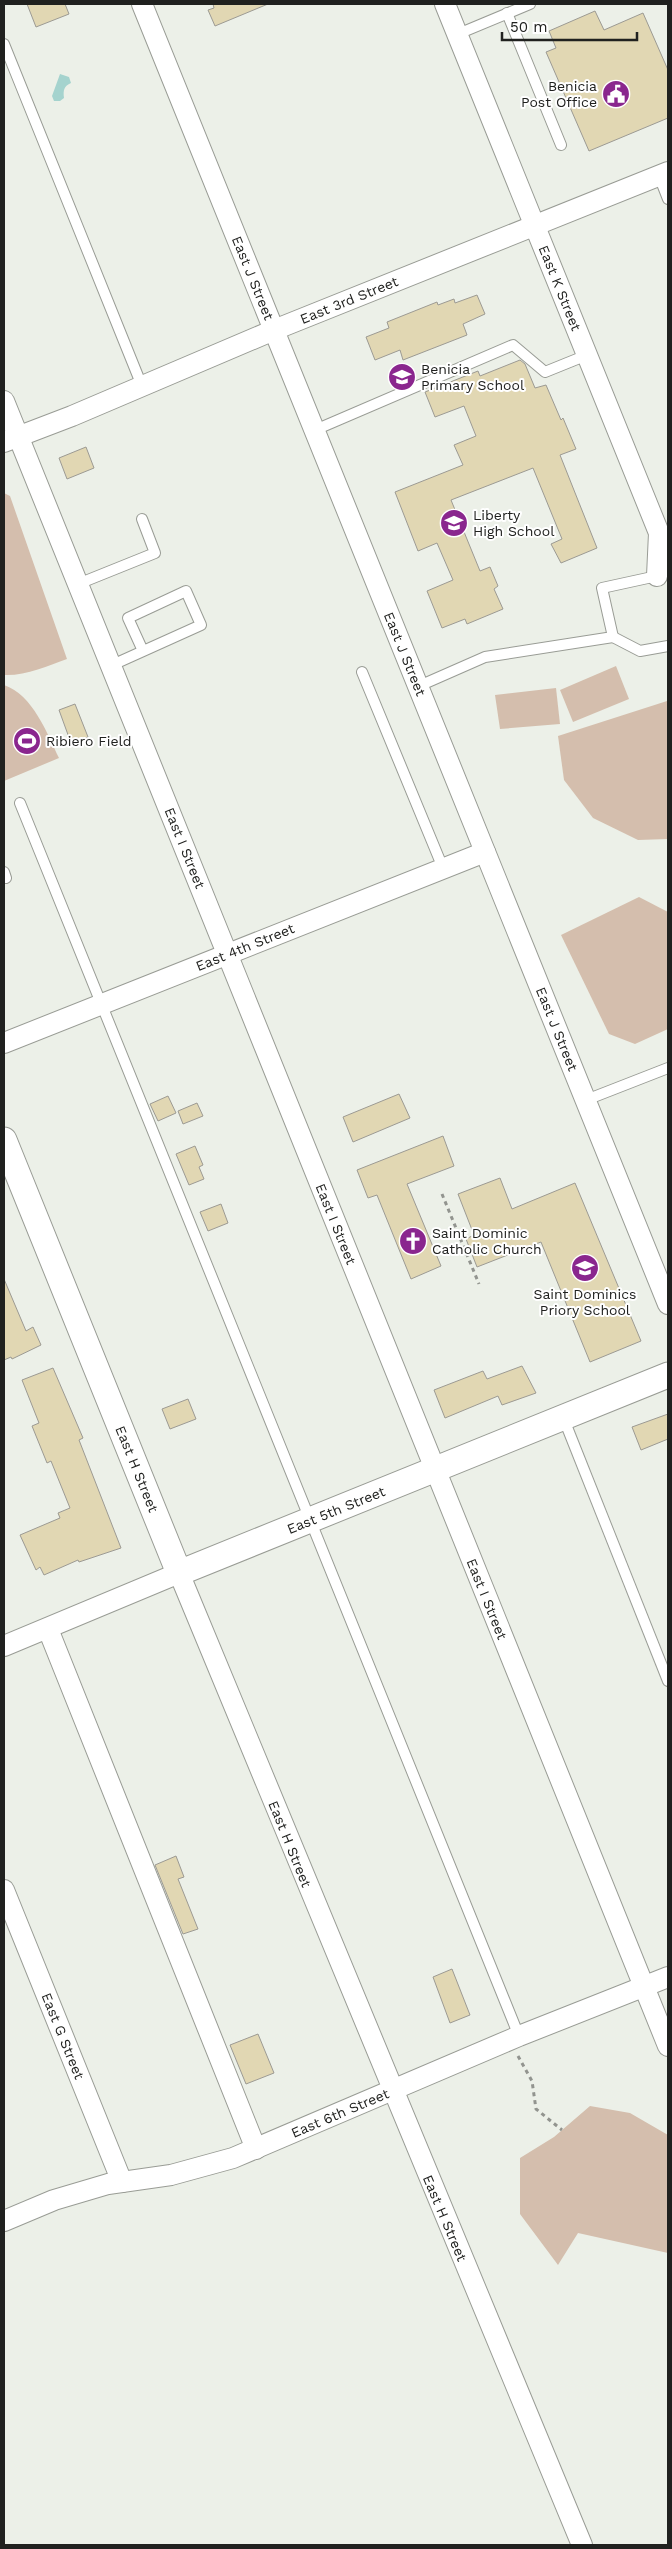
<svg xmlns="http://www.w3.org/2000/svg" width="672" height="2549" font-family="'Work Sans',sans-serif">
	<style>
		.green { fill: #d4bead }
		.water { fill: #a5d3ce }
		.building { fill: #e1d7b3; stroke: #9c9a93 }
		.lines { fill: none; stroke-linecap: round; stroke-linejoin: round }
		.service-casing { stroke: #999c95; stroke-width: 12 }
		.minor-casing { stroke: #999c95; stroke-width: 22 }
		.tertiary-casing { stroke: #999c95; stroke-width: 27 }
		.path { stroke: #92948f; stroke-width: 3; stroke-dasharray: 4 4; stroke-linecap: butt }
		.service { stroke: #fff; stroke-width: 10 }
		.minor { stroke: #fff; stroke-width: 20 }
		.tertiary { stroke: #fff; stroke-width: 25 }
		.labels { text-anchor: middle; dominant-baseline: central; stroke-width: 4; stroke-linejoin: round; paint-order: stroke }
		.poi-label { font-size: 14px; fill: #20211f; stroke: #fff; text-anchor: start }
		.street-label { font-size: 14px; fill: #20211f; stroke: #fff }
	</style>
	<rect width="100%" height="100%" fill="#ecf0e8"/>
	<g class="green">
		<path d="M4 493 10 496 67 659C48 666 25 676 4 675Z"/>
		<path d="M616 666 629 699 573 722 560 690Z"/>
		<path d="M4 685C33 695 47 733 59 758L4 781Z"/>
		<path d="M556 688 560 724 500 729 495 695Z"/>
		<path d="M667 701 668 839 638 840 593 818 564 780 558 736Z"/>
		<path d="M639 897 668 912V1029L635 1044 609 1034 561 935Z"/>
		<path d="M590 2106 630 2113 668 2135V2253L578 2233 558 2265 520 2214V2158L554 2137Z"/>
	</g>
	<path class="water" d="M60 74 69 77 71 83C64 86 63 90 64 98L60 101H54L52 96Z"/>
	<g class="building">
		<path d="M27 4H65L69 14 36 27Z"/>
		<path d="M213 4H268L215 26 208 10 214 8Z"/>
		<path d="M595 11 604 30 643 13 668 70V118L589 151 546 52 556 48 549 31Z"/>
		<path d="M477 295 485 314 463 324 467 335 403 360 400 350 375 360 366 337 389 328 387 322 437 302 438 305 454 299 455 303Z"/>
		<path d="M520 360 525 364 535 388 546 385 561 420 563 418 576 449 560 455 597 548 561 563 551 544 562 539 533 468 451 500 480 571 490 567 498 586 494 589 503 609 467 624 465 619 442 628 427 591 453 580 437 543 418 551 395 492 463 465 454 445 476 436 464 406 435 417 425 392 478 371 480 376Z"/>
		<path d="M86 447 94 468 67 479 59 458Z"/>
		<path d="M75 704 88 737 71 743 59 710Z"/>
		<path d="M399 1094 410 1118 353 1142 343 1117Z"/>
		<path d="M168 1096 176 1113 158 1121 150 1104Z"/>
		<path d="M197 1103 203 1116 183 1124 178 1111Z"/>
		<path d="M443 1136 454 1166 407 1184 441 1266 411 1279 377 1195 368 1198 357 1170Z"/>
		<path d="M195 1146 203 1165 199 1167 204 1179 189 1185 176 1154Z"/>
		<path d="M500 1178 512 1209 575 1183 641 1341 590 1362 541 1242 477 1267 466 1239 474 1235 458 1194Z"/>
		<path d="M221 1204 228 1223 208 1231 200 1212Z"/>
		<path d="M4 1279 26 1331 33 1327 41 1345 12 1359 11 1357 4 1360Z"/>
		<path d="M522 1366 536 1393 502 1405 498 1396 445 1418 434 1390 483 1371 487 1379Z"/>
		<path d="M53 1368 83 1438 79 1440 121 1548 79 1562 78 1560 44 1575 40 1567 36 1570 20 1535 60 1518 58 1513 70 1508 51 1461 47 1463 32 1426 39 1423 22 1380Z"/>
		<path d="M188 1399 196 1419 170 1429 162 1409Z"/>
		<path d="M668 1414V1439L641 1450 632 1427Z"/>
		<path d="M176 1856 184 1877 178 1879 198 1929 183 1934 155 1865Z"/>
		<path d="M452 1969 470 2015 450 2023 433 1977Z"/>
		<path d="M258 2034 274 2073 246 2084 230 2045Z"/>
	</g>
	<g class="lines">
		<g class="service-casing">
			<g id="service">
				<path d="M507 13 561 145"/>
				<path d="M458 34 530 4"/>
				<path d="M4 44 142 386"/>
				<path d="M659 176 668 199"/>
				<path d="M315 430 513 345 545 372 587 355"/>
				<path d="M78 584 155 553 142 519"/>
				<path d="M613 637 640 651 668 646"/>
				<path d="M110 666 201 625 186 591 128 618 143 651"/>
				<path d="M362 672 443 868"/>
				<path d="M419 686 485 657 613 637 602 588 657 576 668 571"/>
				<path d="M20 803 519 2036"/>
				<path d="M4 872 6 878"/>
				<path d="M586 1100 668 1068"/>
				<path d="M563 1417 668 1681"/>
			</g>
		</g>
		<g class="minor-casing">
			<g id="minor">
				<path d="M142 4 668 1304"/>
				<path d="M445 4 659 533 657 576"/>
				<path d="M4 401 668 2046"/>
				<path d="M4 442 72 416 274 330 668 172"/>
				<path d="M4 1043 485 852"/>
				<path d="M48 1629 256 2149"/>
				<path d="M4 1646 179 1573 582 2545"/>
				<path d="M4 1890 122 2182"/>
				<path d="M4 2221 54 2200 108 2184 171 2175 233 2158 519 2036 668 1977"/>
			</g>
		</g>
		<g class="tertiary-casing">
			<path id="tertiary" d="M4 1140 179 1573 668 1375"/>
		</g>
		<g class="path">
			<path d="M442 1194 479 1284"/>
			<path d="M518 2056 532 2081 536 2109 562 2130"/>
		</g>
		<use href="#service" class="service"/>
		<use href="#minor" class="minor"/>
		<use href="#tertiary" class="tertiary"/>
	</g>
	<defs>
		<g id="civic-disc" transform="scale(1.4375)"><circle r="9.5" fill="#8a268e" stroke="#fff"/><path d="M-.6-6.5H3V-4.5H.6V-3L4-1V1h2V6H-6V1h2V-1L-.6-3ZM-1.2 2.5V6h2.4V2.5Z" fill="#fff"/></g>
		<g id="school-disc" transform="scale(1.4375)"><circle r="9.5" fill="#8a268e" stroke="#fff"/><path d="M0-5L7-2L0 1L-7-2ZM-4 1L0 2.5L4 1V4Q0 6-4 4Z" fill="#fff"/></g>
		<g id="stadium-disc" transform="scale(1.4375)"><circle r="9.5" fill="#8a268e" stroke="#fff"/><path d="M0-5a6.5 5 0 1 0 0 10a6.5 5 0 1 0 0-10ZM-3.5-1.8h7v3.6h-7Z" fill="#fff"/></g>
		<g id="church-disc" transform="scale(1.4375)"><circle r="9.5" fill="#8a268e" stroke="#fff"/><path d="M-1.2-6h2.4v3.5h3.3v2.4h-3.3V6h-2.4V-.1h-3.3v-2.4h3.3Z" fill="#fff"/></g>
	</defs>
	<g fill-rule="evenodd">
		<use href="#civic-disc" x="616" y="94"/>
		<use href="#school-disc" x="402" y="377"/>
		<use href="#school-disc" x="454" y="523"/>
		<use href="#stadium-disc" x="27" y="741"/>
		<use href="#church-disc" x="413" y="1241"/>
		<use href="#school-disc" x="585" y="1268"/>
	</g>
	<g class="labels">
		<g class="poi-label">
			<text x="597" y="86" text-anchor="end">Benicia<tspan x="597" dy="16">Post Office</tspan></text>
			<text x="421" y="369">Benicia<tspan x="421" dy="16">Primary School</tspan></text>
			<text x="473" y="515">Liberty<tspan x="473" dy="16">High School</tspan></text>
			<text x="46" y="741">Ribiero Field</text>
			<text x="432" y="1233">Saint Dominic<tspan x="432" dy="16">Catholic Church</tspan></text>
			<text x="585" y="1294" text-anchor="middle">Saint Dominics<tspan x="585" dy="16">Priory School</tspan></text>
		</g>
		<g class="street-label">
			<text transform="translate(253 278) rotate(68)">East J Street</text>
			<text transform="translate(560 288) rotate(68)">East K Street</text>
			<text transform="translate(349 300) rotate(-22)">East 3rd Street</text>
			<text transform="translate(405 654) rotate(68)">East J Street</text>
			<text transform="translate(185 848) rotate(68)">East I Street</text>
			<text transform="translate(245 947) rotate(-22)">East 4th Street</text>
			<text transform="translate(557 1029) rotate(68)">East J Street</text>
			<text transform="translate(336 1224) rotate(68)">East I Street</text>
			<text transform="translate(137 1469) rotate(68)">East H Street</text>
			<text transform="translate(336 1510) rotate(-22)">East 5th Street</text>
			<text transform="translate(487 1599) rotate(68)">East I Street</text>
			<text transform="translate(290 1844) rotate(68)">East H Street</text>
			<text transform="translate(63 2036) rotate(68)">East G Street</text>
			<text transform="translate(340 2113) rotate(-23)">East 6th Street</text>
			<text transform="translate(445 2218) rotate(67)">East H Street</text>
		</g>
	</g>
	<rect width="672" height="2549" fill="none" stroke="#20211f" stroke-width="10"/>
	<path d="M502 32v8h135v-8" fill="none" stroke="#20211f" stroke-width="2.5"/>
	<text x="510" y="32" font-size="15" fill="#20211f" stroke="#ffffff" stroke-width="4" paint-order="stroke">50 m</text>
</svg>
